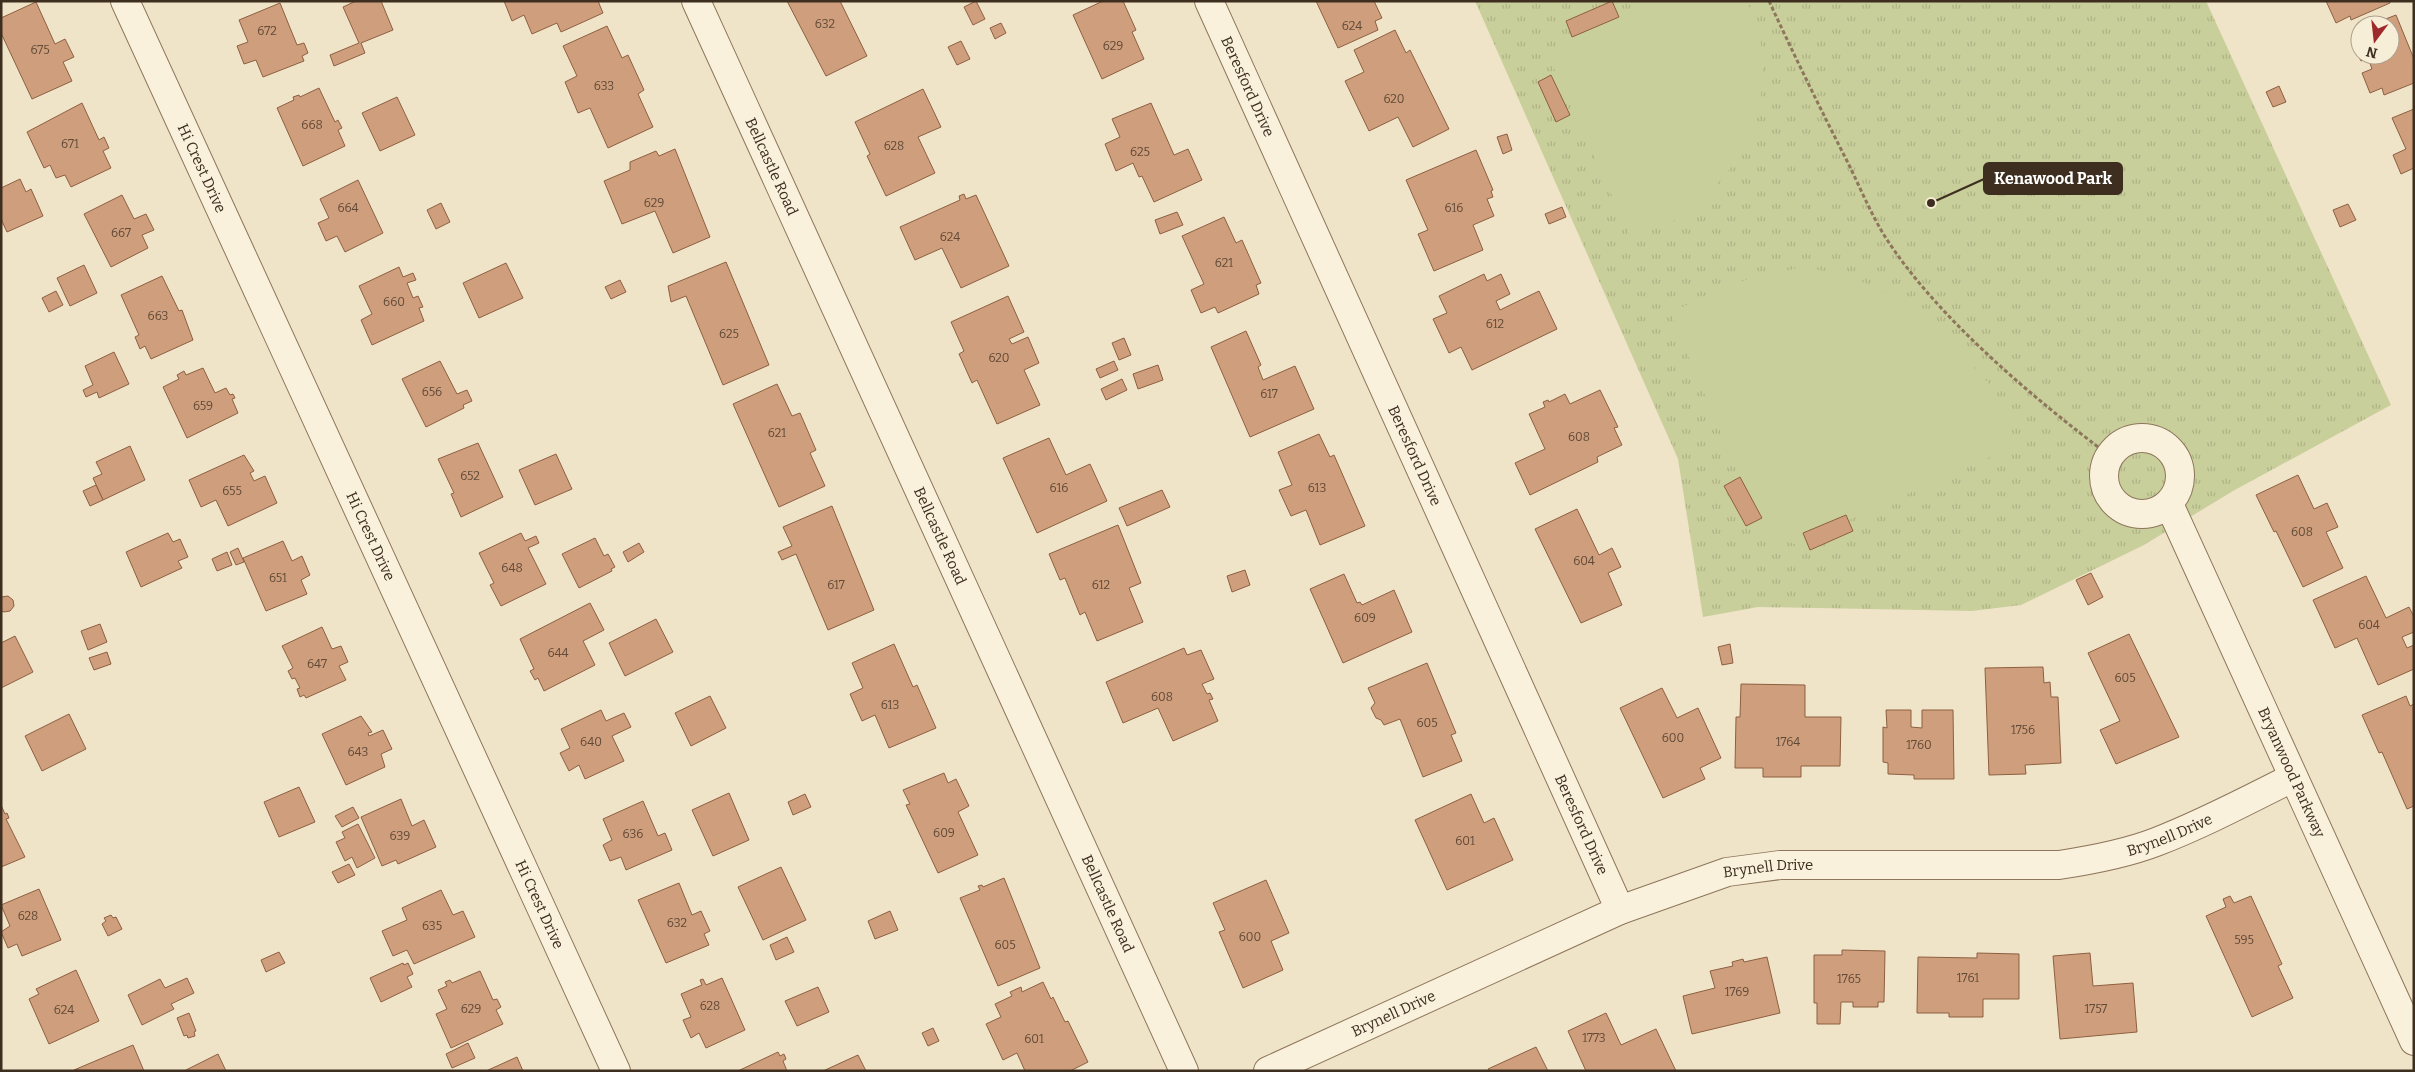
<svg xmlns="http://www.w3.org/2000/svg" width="2415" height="1072" font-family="Bitter,serif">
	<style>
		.grass { fill: url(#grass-tufts) }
		.pitch { fill: #c9cf9b }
		.building { fill: #cf9f7d; stroke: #8d5f41 }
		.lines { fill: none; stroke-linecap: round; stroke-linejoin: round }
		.street-casing { stroke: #8d765c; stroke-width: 30 }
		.path { stroke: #8d765c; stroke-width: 3; stroke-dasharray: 4 2.5; stroke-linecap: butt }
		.street { stroke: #faf1dc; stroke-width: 28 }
		.labels { text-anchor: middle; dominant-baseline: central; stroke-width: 4.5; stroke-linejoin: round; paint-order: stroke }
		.number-label { font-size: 12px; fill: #624a37 }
		.street-label { font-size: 15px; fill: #3d2e20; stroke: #f7eed8 }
		.leader { fill: none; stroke: #3d2e20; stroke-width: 2 }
		.callout-dot { fill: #3d2e20; stroke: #f7eed8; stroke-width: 2 }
		.callout { fill: #3d2e20; stroke: #3d2e20; stroke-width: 2 }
		.callout-label { font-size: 16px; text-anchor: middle; font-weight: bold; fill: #fff }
	</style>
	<defs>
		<pattern id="grass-tufts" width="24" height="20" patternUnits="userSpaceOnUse" patternTransform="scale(1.25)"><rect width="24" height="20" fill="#c9cf9b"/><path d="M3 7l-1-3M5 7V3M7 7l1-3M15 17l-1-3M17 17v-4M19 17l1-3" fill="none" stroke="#aeb285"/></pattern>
	</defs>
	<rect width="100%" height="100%" fill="#f0e4c8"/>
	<path class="grass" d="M1475 1H2206L2391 405 2233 491 2144 545 2021 605 1972 611 1758 607 1703 617 1678 459Z"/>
	<g class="pitch">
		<path d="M1654 1H1746L1758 23 1763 59 1760 112 1740 157 1708 195 1672 222 1631 238 1548 55 1564 37Z"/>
		<path d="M1803 267 1850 276 1900 300 1946 337 1992 387 2017 445 1795 544 1763 533 1670 312 1748 279Z"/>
	</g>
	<g class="building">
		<path d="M356 1H381L393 30 361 43 365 53 334 66 330 55 359 43 343 7Z"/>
		<path d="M504 1H598L603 13 561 32 557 23 532 34 524 15 512 21Z"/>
		<path d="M787 1H840L867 56 826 76Z"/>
		<path d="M976 1 985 19 973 25 964 7Z"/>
		<path d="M1103 1H1123L1136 30 1132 32 1144 59 1102 79 1073 15Z"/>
		<path d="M1316 1H1374L1382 18 1375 21 1378 30 1338 48Z"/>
		<path d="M1612 1 1619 17 1572 37 1566 21Z"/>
		<path d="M2326 1H2390V3L2351 20 2350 16 2336 23Z"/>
		<path d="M36 2 55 44 65 39 74 57 63 62 72 81 32 99 1 33V18Z"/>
		<path d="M280 3 297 45 304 43 308 53 302 56 304 61 263 77 256 60 244 64 237 46 248 42 239 20Z"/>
		<path d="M2396 15 2414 59V83L2384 95 2382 88 2370 93 2362 73 2372 69 2368 58 2361 61 2357 53 2360 52V55H2390V25H2370Z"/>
		<path d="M1001 23 1006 33 995 39 990 28Z"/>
		<path d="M607 26 622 58 628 55 644 90 638 94 653 127 608 148 590 108 578 113 565 82 577 76 563 46Z"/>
		<path d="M1395 30 1406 53 1410 50 1449 129 1413 147 1398 117 1369 131 1345 81 1364 72 1354 50Z"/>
		<path d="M961 41 970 59 957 65 948 47Z"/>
		<path d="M1551 75 1570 115 1556 122 1538 82Z"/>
		<path d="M2279 86 2286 102 2273 107 2266 92Z"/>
		<path d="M319 88 335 122 338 120 342 128 338 130 345 146 303 166 277 108 294 100 293 97 299 95 300 97Z"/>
		<path d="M923 89 941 127 918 137 935 173 886 196 867 156 870 154 855 122Z"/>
		<path d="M397 97 415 135 380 151 362 113Z"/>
		<path d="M82 103 99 140 104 137 109 148 103 151 111 168 71 187 65 175 56 178 50 165 44 168 27 132Z"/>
		<path d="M1151 103 1174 155 1188 149 1202 180 1154 202 1142 176 1139 177 1133 163 1116 171 1105 144 1120 137 1112 119Z"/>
		<path d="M2414 109V168L2401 174 2393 155 2406 149 2392 118Z"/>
		<path d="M1507 134 1512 150 1503 154 1497 137Z"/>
		<path d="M675 149 710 237 673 253 655 211 622 224 604 181 630 170V162L656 151 659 156Z"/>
		<path d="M1476 150 1493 190 1491 191 1493 197 1487 199 1494 216 1473 225 1483 250 1434 271 1418 234 1428 230 1406 180Z"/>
		<path d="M20 179 26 192 31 189 43 216 7 232 1 219V188Z"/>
		<path d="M358 180 383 233 345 252 337 236 326 241 318 223 329 218 320 199Z"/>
		<path d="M964 194 966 199 976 195 1009 266 961 288 942 248 915 260 900 227 960 200 959 196Z"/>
		<path d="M122 195 134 219 146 214 154 230 142 235 148 248 111 267 84 214Z"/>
		<path d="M441 203 450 222 436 229 427 210Z"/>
		<path d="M2348 204 2356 220 2340 227 2333 210Z"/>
		<path d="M1562 207 1566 217 1549 224 1545 214Z"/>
		<path d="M1177 212 1183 225 1160 234 1155 220Z"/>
		<path d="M1224 217 1236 243 1242 240 1261 283 1256 285 1259 294 1218 313 1215 307 1201 313 1191 290 1204 284 1182 236Z"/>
		<path d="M726 262 769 365 723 385 686 296 671 302 668 286Z"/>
		<path d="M506 263 523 298 479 318 463 283Z"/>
		<path d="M84 265 97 293 70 306 57 278Z"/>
		<path d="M399 267 403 277 413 273 416 280 407 283 413 298 418 296 423 307 419 308 424 321 372 345 361 320 372 314 359 286Z"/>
		<path d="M1484 274 1487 281 1501 274 1510 294 1496 301 1500 310 1539 291 1557 329 1472 370 1461 347 1449 353 1433 319 1447 313 1439 296Z"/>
		<path d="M162 276 179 311 182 310 193 340 151 359 145 346 140 349 135 337 139 335 121 295Z"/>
		<path d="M620 280 626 292 611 299 605 287Z"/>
		<path d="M56 291 63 305 49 312 42 298Z"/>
		<path d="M1008 296 1024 332 1009 339 1012 344 1028 337 1039 363 1024 370 1040 405 997 424 977 380 972 383 959 354 964 351 951 322Z"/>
		<path d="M1246 331 1261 365 1258 367 1263 380 1295 366 1314 409 1250 437 1211 347Z"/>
		<path d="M1124 338 1131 355 1119 360 1112 343Z"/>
		<path d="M114 352 129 384 99 398 97 392 86 397 83 390 93 385 85 366Z"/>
		<path d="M440 361 457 394 467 390 472 401 463 405 464 408 426 427 402 379Z"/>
		<path d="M1114 361 1118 370 1100 378 1096 369Z"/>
		<path d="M1158 365 1163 380 1138 389 1133 374Z"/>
		<path d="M203 368 215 393 226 388 230 395 233 394 235 398 232 399 238 413 187 438 163 387 179 379 177 375 184 371 186 375Z"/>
		<path d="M1122 379 1127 390 1106 400 1101 389Z"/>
		<path d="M777 384 792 416 800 413 816 450 810 453 825 486 779 507 733 404Z"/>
		<path d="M1600 390 1618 427 1614 428 1622 445 1597 457 1598 462 1530 495 1515 463 1545 449 1529 414 1545 407 1543 402 1548 400 1549 402 1565 394 1570 404Z"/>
		<path d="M1319 434 1330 457 1334 455 1365 526 1320 545 1306 510 1291 516 1279 490 1292 485 1278 452Z"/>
		<path d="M1049 438 1066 475 1090 464 1107 501 1037 533 1003 458Z"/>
		<path d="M478 443 503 497 461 517 451 494 454 493 438 459Z"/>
		<path d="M130 446 145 480 103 500 93 478 102 474 96 462Z"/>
		<path d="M556 454 572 489 535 505 519 470Z"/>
		<path d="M244 455 254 471 250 473 254 481 265 476 277 503 228 526 216 500 201 507 189 480Z"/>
		<path d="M2298 475 2314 509 2327 503 2338 527 2326 532 2343 568 2303 587 2276 531 2274 532 2256 495Z"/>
		<path d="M1740 477 1762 518 1746 526 1724 486Z"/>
		<path d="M96 485 103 500 90 506 83 491Z"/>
		<path d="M1162 490 1170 507 1127 526 1119 508Z"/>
		<path d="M832 506 874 610 828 630 796 554 782 560 778 552 792 546 783 527Z"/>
		<path d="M1577 509 1599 555 1612 548 1621 567 1608 573 1622 605 1581 623 1535 529Z"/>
		<path d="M1846 515 1853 531 1810 550 1803 533Z"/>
		<path d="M1118 525 1141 583 1129 588 1143 622 1097 641 1085 612 1080 615 1065 578 1060 580 1049 554Z"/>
		<path d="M168 533 173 542 180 539 188 557 178 561 182 568 141 587 126 552Z"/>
		<path d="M521 533 525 541 536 536 539 543 528 548 546 584 501 606 490 585 494 583 479 553Z"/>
		<path d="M595 538 604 556 608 554 615 567 611 569 612 571 579 588 562 554Z"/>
		<path d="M283 541 292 561 302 556 310 575 301 580 307 594 266 611 243 558Z"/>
		<path d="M639 543 644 552 628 562 623 552Z"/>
		<path d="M238 548 244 562 236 565 230 552Z"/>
		<path d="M227 552 232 565 217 571 212 559Z"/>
		<path d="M1245 570 1250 585 1232 592 1227 576Z"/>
		<path d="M2091 573 2103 597 2088 605 2076 580Z"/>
		<path d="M1344 574 1357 603 1360 602 1362 605 1394 590 1412 632 1343 663 1310 589Z"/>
		<path d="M2366 576 2386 618 2409 607 2414 617V632L2402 637 2407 648 2414 645V669L2378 685 2357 638 2335 648 2313 600Z"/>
		<path d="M8 596 13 600 14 606 10 611 4 612 1 611V597Z"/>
		<path d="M590 603 604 630 583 641 595 665 544 691 538 678 535 680 530 671 534 669 520 639Z"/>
		<path d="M656 619 673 652 625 676 609 643Z"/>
		<path d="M100 624 107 642 88 650 81 631Z"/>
		<path d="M322 627 332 649 341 646 348 662 339 666 346 680 306 698 304 695 300 697 297 689 300 688 295 678 292 679 288 671 293 668 282 646Z"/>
		<path d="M2129 634 2179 737 2116 764 2100 730 2120 721 2088 653Z"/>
		<path d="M15 636 33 672 1 688V643Z"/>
		<path d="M894 644 913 687 917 685 936 728 889 748 875 715 862 721 850 694 863 688 852 663Z"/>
		<path d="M1730 644 1733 663 1722 665 1718 647Z"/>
		<path d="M1184 648 1187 655 1201 650 1214 679 1202 684 1207 694 1210 693 1213 699 1209 700 1218 721 1173 741 1158 708 1123 723 1106 682Z"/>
		<path d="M107 652 111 664 94 670 89 658Z"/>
		<path d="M1427 663 1456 733 1451 735 1462 761 1423 777 1400 719 1384 725 1381 720 1376 718 1371 708 1375 703 1368 688Z"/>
		<path d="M2043 667 2044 683 2050 682 2051 697H2058L2061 763 2025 765 2026 774 1989 775 1985 668Z"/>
		<path d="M1741 684 1805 685V717H1841L1840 766H1801V777H1763V768H1735L1736 717H1740Z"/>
		<path d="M1662 688 1677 718 1698 708 1721 758 1700 768 1705 779 1663 798 1620 708Z"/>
		<path d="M710 696 726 728 691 746 675 713Z"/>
		<path d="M2406 696 2410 706 2414 704V806L2407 809 2382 752 2379 753 2362 715Z"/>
		<path d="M601 710 606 721 624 713 631 727 612 736 624 761 585 779 579 765 569 771 560 753 570 748 561 729Z"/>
		<path d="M1886 710H1911V727L1922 728V710H1953L1954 779H1914V775L1888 774V763L1883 762V727L1887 728Z"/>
		<path d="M69 714 86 749 42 771 25 736Z"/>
		<path d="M361 716 372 732 368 733 369 736 383 730 392 749 381 754 385 767 346 785 322 734Z"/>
		<path d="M944 773 948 783 956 779 969 806 958 812 978 855 938 873 906 805 910 804 903 790Z"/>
		<path d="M299 787 315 822 279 837 264 802Z"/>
		<path d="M729 793 749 840 713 856 692 810Z"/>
		<path d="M805 794 811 807 793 815 788 802Z"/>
		<path d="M1471 794 1484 823 1494 818 1513 860 1447 890 1415 820Z"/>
		<path d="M401 799 412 826 424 820 436 847 398 864 396 860 382 866 361 817Z"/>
		<path d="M643 801 658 836 665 833 672 850 626 870 621 857 610 861 603 845 612 840 603 819Z"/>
		<path d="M1 805 5 814 7 813 9 818 6 819 25 857 1 867Z"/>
		<path d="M353 807 359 818 342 827 335 816Z"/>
		<path d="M358 824 375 858 357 868 352 857 345 861 336 842 345 838 342 832Z"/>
		<path d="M349 864 355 875 338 883 332 872Z"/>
		<path d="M781 867 806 920 763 940 738 887Z"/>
		<path d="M1004 878 1040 968 998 986 960 898 980 890 978 886 982 885 983 887Z"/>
		<path d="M1266 880 1289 933 1271 941 1283 970 1243 988 1219 932 1225 930 1213 903Z"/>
		<path d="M679 883 692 915 701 911 710 931 704 934 709 945 666 963 638 900Z"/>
		<path d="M39 889 61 940 22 956 17 944 8 948 1 932 10 926 1 905Z"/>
		<path d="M441 890 453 915 463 911 475 937 414 964 407 950 393 956 382 931 407 920 402 908Z"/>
		<path d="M2230 896 2234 903 2251 896 2282 964 2278 966 2293 998 2252 1017 2206 916 2226 907 2223 899Z"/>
		<path d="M890 911 898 930 875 939 868 921Z"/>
		<path d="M111 915 113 918 116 917 122 929 108 936 102 924 106 921 104 918Z"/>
		<path d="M787 937 794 952 776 960 770 945Z"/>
		<path d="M1842 950 1885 951 1884 1002H1878V1007H1853V1002H1841L1840 1024H1817V1003H1814V955H1842Z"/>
		<path d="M279 952 285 963 266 972 261 960Z"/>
		<path d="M1977 953 2019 954V999H1983V1017H1949V1013H1917L1918 957 1977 958Z"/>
		<path d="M2090 953 2093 986 2133 983 2137 1032 2060 1039 2053 956Z"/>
		<path d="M1767 957 1780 1013 1692 1034 1683 996 1715 988 1710 971 1733 966 1732 962 1743 959 1744 962Z"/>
		<path d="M403 963 404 965 408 963 413 974 407 977 412 987 381 1002 370 978Z"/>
		<path d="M76 970 99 1021 49 1044 29 999 39 994 36 989Z"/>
		<path d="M480 971 493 1000 497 999 501 1007 496 1010 503 1024 451 1048 436 1014 447 1009 438 990 447 986 445 982 450 980 452 983Z"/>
		<path d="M187 978 194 993 171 1004 174 1009 142 1025 128 995 160 979 165 988Z"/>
		<path d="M722 978 745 1030 706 1048 699 1033 691 1038 683 1020 691 1017 681 994 702 985 700 980 703 979 706 985Z"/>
		<path d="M1043 982 1051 999 1053 997 1065 1022 1068 1021 1088 1062 1070 1071H1025L1017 1053 1003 1060 986 1024 1001 1017 995 1004 1012 996 1010 992 1021 987 1022 992Z"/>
		<path d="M818 987 829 1012 797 1026 785 1001Z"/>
		<path d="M189 1013 196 1031 194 1032 195 1036 188 1038 187 1035 184 1036 177 1018Z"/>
		<path d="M1606 1013 1621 1045 1656 1029 1676 1071H1586L1568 1031Z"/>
		<path d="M933 1028 939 1041 928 1046 922 1033Z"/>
		<path d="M468 1043 475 1058 452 1068 446 1054Z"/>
		<path d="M133 1045 144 1071 74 1070Z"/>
		<path d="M1536 1047 1548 1071H1489L1488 1069Z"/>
		<path d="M778 1052 780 1056 784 1054 786 1059 783 1061 787 1071H738Z"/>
		<path d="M218 1054 226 1071H184Z"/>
		<path d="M858 1055 866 1071H823Z"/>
		<path d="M517 1057 523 1071H486Z"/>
	</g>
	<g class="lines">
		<g class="street-casing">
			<g id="street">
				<path id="s1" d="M125 1 616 1071"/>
				<path id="s2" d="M696 1 1184 1071"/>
				<path id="s3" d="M1209 1 1620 910"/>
				<circle cx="2142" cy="476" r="38"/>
				<path id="s4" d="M2169 504 2414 1041"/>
				<path id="s5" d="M1268 1071 1620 910 1727 872 1780 865H2059C2092 860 2125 854 2156 842 2203 824 2248 800 2292 778"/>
			</g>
		</g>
		<path class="path" d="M1769 1C1794 55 1820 108 1847 161 1859 185 1870 212 1884 235 1935 316 2033 398 2110 456"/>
		<use href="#street" class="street"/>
	</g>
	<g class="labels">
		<g class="number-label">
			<text x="825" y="24">632</text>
			<text x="1352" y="26">624</text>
			<text x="267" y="31">672</text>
			<text x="1113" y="46">629</text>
			<text x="40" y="50">675</text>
			<text x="604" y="86">633</text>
			<text x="1394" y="99">620</text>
			<text x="312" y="125">668</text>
			<text x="70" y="144">671</text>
			<text x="894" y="146">628</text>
			<text x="1140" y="152">625</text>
			<text x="654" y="203">629</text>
			<text x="348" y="208">664</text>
			<text x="1454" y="208">616</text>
			<text x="121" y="233">667</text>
			<text x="950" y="237">624</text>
			<text x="1224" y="263">621</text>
			<text x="394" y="302">660</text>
			<text x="158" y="316">663</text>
			<text x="1495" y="324">612</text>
			<text x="729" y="334">625</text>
			<text x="999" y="358">620</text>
			<text x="432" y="392">656</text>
			<text x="1269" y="394">617</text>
			<text x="203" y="406">659</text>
			<text x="777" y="433">621</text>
			<text x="1579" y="437">608</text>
			<text x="470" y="476">652</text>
			<text x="1059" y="488">616</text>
			<text x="1317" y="488">613</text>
			<text x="232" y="491">655</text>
			<text x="2302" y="532">608</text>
			<text x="1584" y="561">604</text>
			<text x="512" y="568">648</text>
			<text x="278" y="578">651</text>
			<text x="836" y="585">617</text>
			<text x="1101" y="585">612</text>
			<text x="1365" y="618">609</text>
			<text x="2369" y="625">604</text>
			<text x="558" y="653">644</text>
			<text x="317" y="664">647</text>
			<text x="2125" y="678">605</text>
			<text x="1162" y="697">608</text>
			<text x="890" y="705">613</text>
			<text x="1427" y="723">605</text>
			<text x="2023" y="730">1756</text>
			<text x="1673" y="738">600</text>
			<text x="591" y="742">640</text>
			<text x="1788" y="742">1764</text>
			<text x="1919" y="745">1760</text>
			<text x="358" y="752">643</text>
			<text x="944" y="833">609</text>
			<text x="633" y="834">636</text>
			<text x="400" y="836">639</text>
			<text x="1465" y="841">601</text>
			<text x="28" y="916">628</text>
			<text x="677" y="923">632</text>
			<text x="432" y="926">635</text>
			<text x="1250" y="937">600</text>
			<text x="2244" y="940">595</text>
			<text x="1005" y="945">605</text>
			<text x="1968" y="978">1761</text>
			<text x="1849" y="979">1765</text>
			<text x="1737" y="992">1769</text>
			<text x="710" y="1006">628</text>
			<text x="471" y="1009">629</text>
			<text x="2096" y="1009">1757</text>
			<text x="64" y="1010">624</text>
			<text x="1594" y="1038">1773</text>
			<text x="1034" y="1039">601</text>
		</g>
		<g class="street-label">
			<text stroke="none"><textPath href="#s3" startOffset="94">Beresford Drive</textPath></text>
			<text stroke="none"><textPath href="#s2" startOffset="182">Bellcastle Road</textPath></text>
			<text stroke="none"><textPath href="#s1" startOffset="184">Hi Crest Drive</textPath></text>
			<text stroke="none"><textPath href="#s3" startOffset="499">Beresford Drive</textPath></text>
			<text stroke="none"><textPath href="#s1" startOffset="589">Hi Crest Drive</textPath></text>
			<text stroke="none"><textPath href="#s2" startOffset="588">Bellcastle Road</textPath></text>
			<text stroke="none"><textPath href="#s4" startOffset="295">Bryanwood Parkway</textPath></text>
			<text stroke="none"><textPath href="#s3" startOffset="904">Beresford Drive</textPath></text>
			<text stroke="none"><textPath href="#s5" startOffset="948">Brynell Drive</textPath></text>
			<text stroke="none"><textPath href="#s5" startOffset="542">Brynell Drive</textPath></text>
			<text stroke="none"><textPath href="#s1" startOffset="994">Hi Crest Drive</textPath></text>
			<text stroke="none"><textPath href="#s2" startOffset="992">Bellcastle Road</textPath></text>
			<text stroke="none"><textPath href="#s5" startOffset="138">Brynell Drive</textPath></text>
		</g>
	</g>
	<path class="leader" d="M1931 203L1984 179"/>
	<circle class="callout-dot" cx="1931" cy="203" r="5"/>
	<rect class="callout" x="1984" y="163" width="138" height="31" rx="5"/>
	<g class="callout-label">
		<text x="2053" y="184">Kenawood Park</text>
	</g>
	<rect width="2415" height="1072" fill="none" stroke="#3d2e20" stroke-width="5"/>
	<g transform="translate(2375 40) rotate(195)"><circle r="24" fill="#f7eed8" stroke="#ada18e"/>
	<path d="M0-4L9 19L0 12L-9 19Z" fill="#9e2a2b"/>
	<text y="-8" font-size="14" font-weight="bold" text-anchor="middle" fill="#3d2e20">N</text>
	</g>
</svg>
